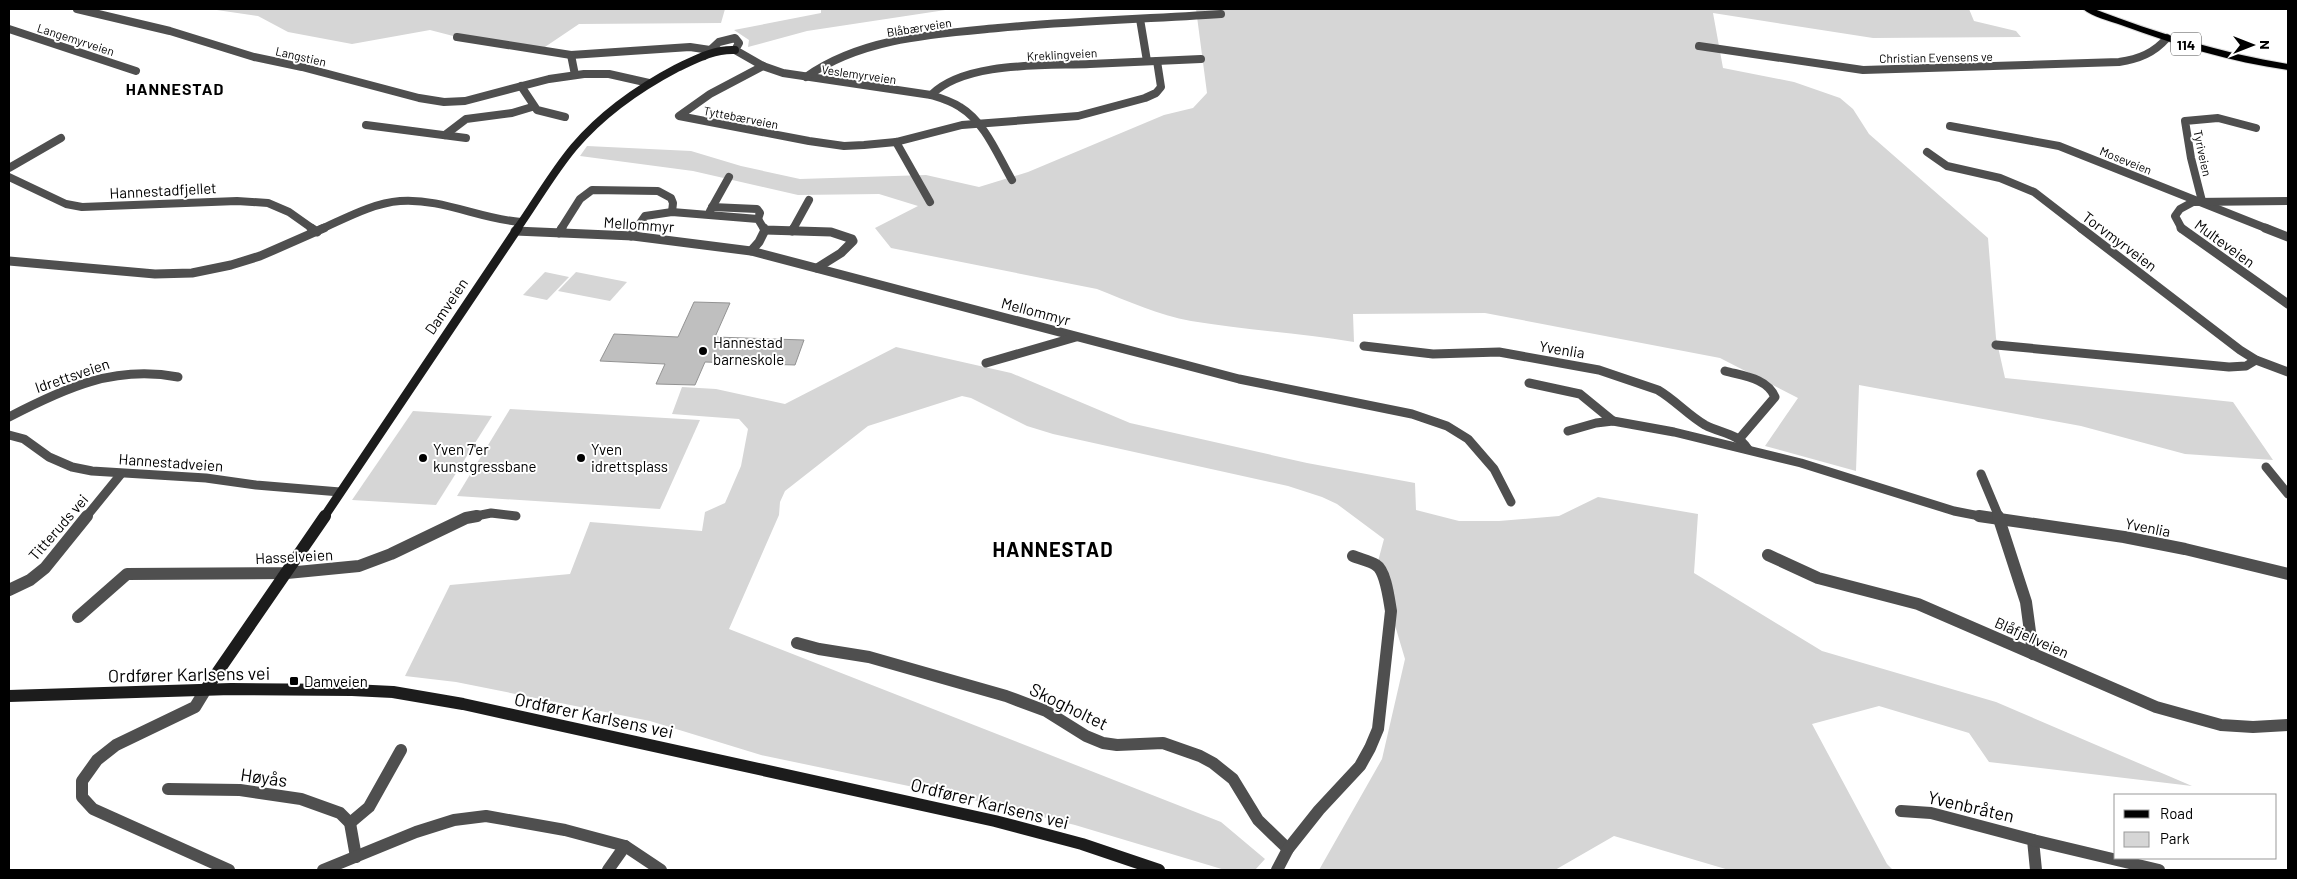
<svg xmlns="http://www.w3.org/2000/svg" width="2297" height="879" font-family="Barlow,sans-serif">
	<style>
		.green { fill: #d6d6d6 }
		.building { fill: #bfbfbf; stroke: #939393 }
		.lines { fill: none; stroke-linecap: round; stroke-linejoin: round }
		.primary-casing { stroke: #dbdbdb; stroke-width: 2 }
		.street-far2 { stroke: #4f4f4f; stroke-width: 8 }
		.street-far1 { stroke: #4f4f4f; stroke-width: 9 }
		.street { stroke: #4f4f4f; stroke-width: 12 }
		.secondary-far2 { stroke: #1c1c1c; stroke-width: 8 }
		.secondary-far1 { stroke: #1c1c1c; stroke-width: 9 }
		.secondary { stroke: #1c1c1c; stroke-width: 12 }
		.primary { fill: #000; fill-rule: evenodd }
		.poi-dot { fill: #000; stroke: #fff; stroke-width: 2 }
		.labels { text-anchor: middle; dominant-baseline: central; stroke-width: 4; stroke-linejoin: round; paint-order: stroke }
		.far-street-label { font-size: 12px; fill: #000; stroke: #fff }
		.shield { fill: #fff; stroke: #4c4c4c; stroke-width: 1 }
		.shield-label { font-size: 14px; font-weight: bold; fill: #000 }
		.street-label { font-size: 15px; fill: #000; stroke: #fff }
		.poi-label { font-size: 15px; fill: #000; stroke: #fff; text-anchor: start }
		.far-district-label { font-size: 16px; font-weight: bold; letter-spacing: 1px; fill: #000; stroke: #fff }
		.near-street-label { font-size: 18px; fill: #000; stroke: #fff }
		.district-label { font-size: 20px; font-weight: bold; letter-spacing: 1px; fill: #000; stroke: #fff }
	</style>
	<rect width="100%" height="100%" fill="#fff"/>
	<g class="green">
		<path d="M210 9H725L721 23 579 24 539 51 457 37 430 30 352 44 288 32 258 16Z"/>
		<path d="M821 9H952L807 31 748 47 749 40 734 30 821 13Z"/>
		<path d="M1196 9H1969L1974 21 2016 31 2021 37 1873 38 1713 13 1723 68 1794 82 1840 98 1853 109 1869 134 1988 238 1996 338 2005 378 2233 402 2273 460 2185 454 2081 426 1859 385 1856 471 1765 446 1798 398 1720 358 1485 313 1353 314 1354 342C1300 333 1245 330 1191 321 1159 315 1127 301 1097 289L891 248 875 228 918 206 879 194 798 195 693 171 580 156 587 146 691 151 741 166 800 179 926 175 979 187 1028 172 1164 115 1193 108 1207 93Z"/>
		<path d="M545 272 569 277 547 300 523 295Z"/>
		<path d="M576 272 627 282 610 301 558 291Z"/>
		<path d="M896 347 1011 373 1130 423 1307 463 1415 483 1416 510 1459 521H1499L1559 516 1598 497 1698 514 1694 573 1822 651 1996 702 2192 786 1989 762 1969 733 1879 706 1812 724 1887 864 1893 870H1729L1614 836 1555 870H1319L1382 759 1405 659 1377 565 1384 539 1337 504 1322 497 1288 486 1053 434 1027 426 971 398 962 396 868 426 785 491 780 502 779 515 729 629 1221 822 1265 859 1255 870H1225L1075 825 961 797 761 755 650 721 456 682 405 676 450 585 570 574 590 522 702 531 705 512 725 503 741 466 748 429 739 419 672 414 682 387 716 389 785 404Z"/>
		<path d="M510 409 700 420 660 509 457 496Z"/>
		<path d="M413 411 492 416 436 505 352 500Z"/>
	</g>
	<path class="building" d="M694 302 730 303 715 337 804 340 795 365 705 362 695 385 656 384 665 364 600 361 614 334 678 337Z"/>
	<g class="lines">
		<g class="primary-casing">
			<path id="primary" d="M2083 9H2094C2157 33 2221 53 2288 64V70C2231 62 2175 45 2121 25 2110 21 2092 17 2083 9Z"/>
		</g>
		<g class="street-far2">
			<path d="M77 9 170 31 254 57 302 67 419 98 444 102 465 101 549 79 584 74H609L649 83"/>
			<path d="M1140 19 1147 61"/>
			<path d="M9 29 136 71"/>
			<path d="M457 37 571 55 690 47 710 50"/>
			<path d="M1699 46 1863 70 2119 62C2139 59 2154 53 2167 38"/>
			<path d="M571 55 575 75"/>
			<path d="M704 56 719 42 735 38 739 43 735 50 763 66 783 73 931 95C941 98 951 101 960 107 985 122 998 156 1012 180"/>
			<path d="M763 66 710 94 679 116 809 141 844 146 864 145 896 142 962 125 1078 116 1145 98 1156 93 1161 87 1157 61"/>
			<path d="M806 77C861 38 933 34 998 28 1072 21 1147 19 1221 14"/>
			<path d="M521 86 537 110 565 117"/>
			<path d="M931 95C965 61 1044 66 1090 64 1127 62 1164 61 1201 59"/>
			<path d="M366 125 466 138"/>
			<path d="M1950 126 2059 146 2268 229"/>
			<path d="M445 135 466 119 512 113 532 107"/>
			<path d="M896 142 930 202"/>
			<path d="M1927 152 1947 166 2000 178 2034 192 2082 229"/>
			<path d="M9 168 61 138"/>
			<path d="M9 177 66 204 82 207 237 201 268 203 289 212 313 229"/>
			<path d="M2202 201 2191 158 2185 121 2218 118 2256 128"/>
			<path d="M712 207 757 209 760 213 758 219"/>
			<path d="M710 211 729 177"/>
			<path d="M321 229C346 218 373 203 400 201 442 198 480 219 521 222"/>
			<path d="M561 229 580 199 592 190 658 191 671 198 673 203 672 212"/>
			<path d="M636 229 645 216 672 212 758 219 764 229"/>
			<path d="M793 229 809 200"/>
			<path d="M2182 229 2175 216 2180 209 2193 202 2288 201"/>
		</g>
		<g class="street-far1">
			<path d="M311 228 317 232"/>
			<path d="M764 228 765 230 831 232 852 239 853 241 841 253 817 268"/>
			<path d="M2081 228 2240 350 2256 360 2288 372"/>
			<path d="M2181 228 2288 304"/>
			<path d="M2265 228 2288 237"/>
			<path d="M515 231 633 236 751 251 1239 379 1412 414 1447 426 1468 439 1494 469 1511 502"/>
			<path d="M792 231 794 228"/>
			<path d="M559 233 562 228"/>
			<path d="M631 236 637 228"/>
			<path d="M751 251 759 242 765 230"/>
			<path d="M9 261 155 274 192 273 231 265 260 256 324 228"/>
			<path d="M1996 345 2229 367 2246 366 2256 360"/>
			<path d="M1364 346 1433 354 1499 352 1599 370 1658 390C1675 400 1688 415 1705 425 1722 434 1736 432 1748 449"/>
			<path d="M986 363 1076 337"/>
			<path d="M1725 371C1743 376 1767 378 1775 397L1740 438"/>
			<path d="M1529 383 1580 394 1613 421"/>
			<path d="M9 417C65 388 114 365 178 377"/>
			<path d="M1568 431 1596 423 1613 421 1674 432 1801 463 1954 511 1985 517"/>
			<path d="M9 435 24 439 49 457 72 467 92 471 206 478 256 485 340 492"/>
			<path d="M2266 467 2288 494"/>
			<path d="M1981 474 1999 517"/>
			<path d="M86 517 121 474"/>
			<path d="M471 517 491 513 516 516"/>
		</g>
		<g class="street">
			<path d="M1979 516 2124 537 2185 549 2288 574"/>
			<path d="M1998 516 2026 602 2033 654"/>
			<path d="M1768 555 1818 578 1918 604 2156 707 2221 725 2253 727 2288 725"/>
			<path d="M9 590 30 580 45 568 87 516"/>
			<path d="M78 617 127 574 287 573 359 566 391 554 466 518 477 516"/>
			<path d="M797 643 819 649 869 657 1006 696 1046 711 1086 736 1103 743 1117 745 1163 743 1200 756 1213 763 1233 779 1258 820 1288 849"/>
			<path d="M206 689 195 707 116 745 97 760 82 781V797L93 809 229 870"/>
			<path d="M168 789 240 790 301 799 340 813 350 823 356 857"/>
			<path d="M1901 811 1931 813 2033 840 2036 870"/>
			<path d="M350 823 369 807 401 750"/>
			<path d="M2033 840 2159 870"/>
			<path d="M323 870 416 832 454 820 486 816 565 830 625 846 661 870"/>
			<path d="M608 870 625 846"/>
			<path d="M1277 870 1288 849 1319 810 1360 766 1370 748 1378 729 1391 611C1389 600 1386 571 1376 565 1370 561 1360 559 1353 556"/>
		</g>
		<path class="secondary-far2" d="M517 229C536 202 553 172 574 147 602 114 639 88 677 68 696 59 714 49 735 50"/>
		<path class="secondary-far1" d="M324 517 518 228"/>
		<g class="secondary">
			<path d="M206 689 325 516"/>
			<path d="M9 696 231 689 352 690 393 692 463 704 995 821 1082 844 1159 870"/>
		</g>
		<use href="#primary" class="primary"/>
	</g>
	<g class="poi-dot">
		<circle cx="703" cy="351" r="5"/>
		<circle cx="423" cy="458" r="5"/>
		<circle cx="581" cy="458" r="5"/>
		<rect x="289" y="676" width="10" height="10" rx="2.5"/>
	</g>
	<g class="labels">
		<g class="far-street-label">
			<text transform="translate(919 27) rotate(-9)">Blåbærveien</text>
			<text transform="translate(76 39) rotate(18)">Langemyrveien</text>
			<text transform="translate(1062 54) rotate(-3)">Kreklingveien</text>
			<text transform="translate(301 56) rotate(13)">Langstien</text>
			<text transform="translate(1936 57) rotate(-1)">Christian Evensens ve</text>
			<text transform="translate(859 74) rotate(8)">Veslemyrveien</text>
			<text transform="translate(741 117) rotate(11)">Tyttebærveien</text>
			<text transform="translate(2203 153) rotate(78)">Tyriveien</text>
			<text transform="translate(2126 160) rotate(22)">Moseveien</text>
		</g>
		<rect class="shield" x="2171" y="32.5" width="30" height="23" rx="4"/>
		<g class="shield-label">
			<text x="2186" y="44">114</text>
		</g>
		<g class="street-label">
			<text transform="translate(163 190) rotate(-3)">Hannestadfjellet</text>
			<text transform="translate(639 224) rotate(4)">Mellommyr</text>
			<text transform="translate(2120 241) rotate(37)">Torvmyrveien</text>
			<text transform="translate(2225 243) rotate(36)">Multeveien</text>
			<text transform="translate(446 306) rotate(-56)">Damveien</text>
			<text transform="translate(1036 311) rotate(15)">Mellommyr</text>
			<text transform="translate(1562 349) rotate(9)">Yvenlia</text>
			<text transform="translate(72 375) rotate(-19)">Idrettsveien</text>
			<text transform="translate(171 462) rotate(4)">Hannestadveien</text>
			<text transform="translate(58 527) rotate(-49)">Titteruds vei</text>
			<text transform="translate(2148 527) rotate(11)">Yvenlia</text>
			<text transform="translate(294 556) rotate(-3)">Hasselveien</text>
			<text transform="translate(2032 637) rotate(24)">Blåfjellveien</text>
		</g>
		<g class="poi-label">
			<text x="713" y="342">Hannestad<tspan x="713" dy="17">barneskole</tspan></text>
			<text x="433" y="449">Yven 7'er<tspan x="433" dy="17">kunstgressbane</tspan></text>
			<text x="591" y="449">Yven<tspan x="591" dy="17">idrettsplass</tspan></text>
			<text x="304" y="681">Damveien</text>
		</g>
		<g class="far-district-label">
			<text x="175" y="88">HANNESTAD</text>
		</g>
		<g class="near-street-label">
			<text transform="translate(189 674) rotate(-1)">Ordfører Karlsens vei</text>
			<text transform="translate(1069 706) rotate(26)">Skogholtet</text>
			<text transform="translate(594 715) rotate(12)">Ordfører Karlsens vei</text>
			<text transform="translate(264 777) rotate(8)">Høyås</text>
			<text transform="translate(990 803) rotate(14)">Ordfører Karlsens vei</text>
			<text transform="translate(1971 806) rotate(13)">Yvenbråten</text>
		</g>
		<g class="district-label">
			<text x="1053" y="549">HANNESTAD</text>
		</g>
	</g>
	<rect width="2297" height="879" fill="none" stroke="#000000" stroke-width="20"/>
	<rect x="2114" y="794" width="162" height="65" fill="#ffffff" stroke="#999999"/>
	<rect x="2124" y="810" width="25" height="8" fill="#000000" stroke="#999999"/>
	<text x="2160" y="819" font-size="15" fill="#000000">Road</text>
	<rect x="2124" y="832" width="25" height="15" fill="#d6d6d6" stroke="#999999"/>
	<text x="2160" y="844" font-size="15" fill="#000000">Park</text>
	<g transform="translate(2252 45) rotate(90)" stroke="#ffffff" stroke-width="4" paint-order="stroke">
	<path d="M0-4L9 19L0 12L-9 19Z" fill="#000000"/>
	<text y="-8" font-size="14" font-weight="bold" text-anchor="middle" fill="#000000">N</text>
	</g>
</svg>
